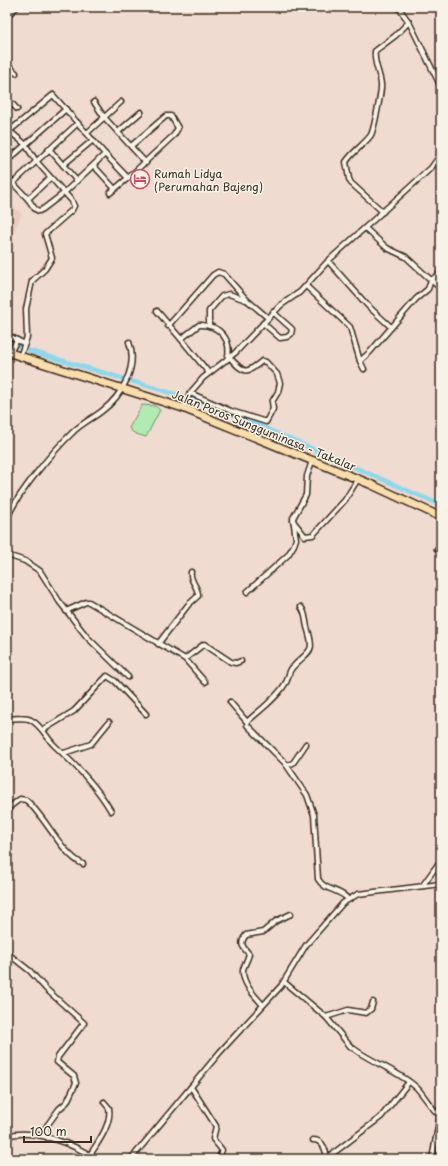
<svg xmlns="http://www.w3.org/2000/svg" width="448" height="1166" font-family="'Playpen Sans',sans-serif">
	<style>
		.built { fill: #ebcac1 }
		.green { fill: #b0ebb1; stroke: #768a68 }
		.lines { fill: none; stroke-linecap: round; stroke-linejoin: round }
		.canal { stroke: #8cd8ec; stroke-width: 4.5 }
		.street-casing { stroke: #3b2a1e; stroke-width: 7 }
		.highway-casing { stroke: #3b2a1e; stroke-width: 10 }
		.street { stroke: #f7f3e8; stroke-width: 4 }
		.highway { stroke: #f9deab; stroke-width: 7 }
		.labels { text-anchor: middle; dominant-baseline: central; stroke-width: 3; stroke-linejoin: round; paint-order: stroke }
		.poi-label { font-size: 11px; fill: #3b2a1e; stroke: #f7f3e8; text-anchor: start }
		.street-label { font-size: 11px; fill: #3b2a1e; stroke: #f7f3e8 }
	</style>
	<rect width="100%" height="100%" fill="#f0dbd1"/>
	<filter id="ink" filterUnits="userSpaceOnUse"><feTurbulence type="fractalNoise" baseFrequency=".025" numOctaves="2"/><feDisplacementMap in="SourceGraphic" scale="8" xChannelSelector="R" yChannelSelector="G"/><feConvolveMatrix kernelMatrix="1 2 1 2 8 2 1 2 1" color-interpolation-filters="sRGB"/></filter>
	<g filter="url(#ink)">
		<path class="built" d="M7 200 22 214 7 245Z"/>
		<path class="green" d="M142 405 155 406 160 410 146 437C140 435 132 434 129 428Z"/>
		<g class="lines">
			<path class="canal" d="M7 340 30 351 212 405 441 505"/>
			<g class="street-casing">
				<g id="street">
					<path d="M398 7 409 22 441 87"/>
					<path d="M7 16 17 7"/>
					<path d="M7 64 16 73"/>
					<path d="M7 98 17 109"/>
					<path d="M94 102 104 117 146 163"/>
					<path d="M7 129 25 144 36 161 72 201 74 206 72 210 45 234 52 258 45 269 32 281 26 309 27 337 20 357"/>
					<path d="M118 132 141 112"/>
					<path d="M7 133 53 95 105 154 64 193 43 209 39 211 35 209 28 199"/>
					<path d="M87 133 121 102"/>
					<path d="M49 149 77 181"/>
					<path d="M105 154 128 178 110 193"/>
					<path d="M7 161 66 109"/>
					<path d="M63 165 93 140"/>
					<path d="M94 166 115 189"/>
					<path d="M7 177 28 199 50 178"/>
					<path d="M128 178 174 135 178 128 171 116H166L131 146"/>
					<path d="M13 183 78 123"/>
					<path d="M383 212 351 183 349 179 346 162C353 151 364 145 371 135 374 129 382 90 381 84 380 73 373 62 375 51L395 36 409 22"/>
					<path d="M328 261 368 306 391 327"/>
					<path d="M441 273 431 280 441 289"/>
					<path d="M306 286 350 327 360 361 370 352 416 299 428 289 431 280 406 257 387 248 365 228"/>
					<path d="M157 311 181 339 199 325C220 324 233 341 227 360"/>
					<path d="M263 323 280 338 287 337 291 334 292 329 273 312"/>
					<path d="M168 326 213 275 218 272 224 274 247 300 268 318"/>
					<path d="M209 326V311L222 296 229 294 246 300"/>
					<path d="M7 335 25 344"/>
					<path d="M181 339 209 373"/>
					<path d="M7 358 17 340"/>
					<path d="M360 361 364 369"/>
					<path d="M190 393 231 411 266 422 273 409 272 402 278 392 280 383 277 374 266 362 262 361C246 374 245 374 230 358"/>
					<path d="M183 408 190 393 203 378 235 353 281 305 300 292 328 261 431 168 439 157 441 151"/>
					<path d="M7 519C16 495 53 451 73 432 81 424 93 418 102 411 123 395 138 366 129 342"/>
					<path d="M293 521 305 536 313 535 345 500 358 479"/>
					<path d="M437 549 441 545"/>
					<path d="M7 555 25 561 40 571 59 601 87 637 128 677"/>
					<path d="M247 592 288 555 294 545 296 539 293 518 306 495 307 476 312 461"/>
					<path d="M301 607C306 613 305 619 307 627 316 655 309 649 292 668 288 672 289 679 285 684 276 699 260 710 248 721L247 725 285 763 307 795 314 815 318 879C325 891 339 889 348 899"/>
					<path d="M66 611 86 602H89L185 659 204 644 231 662 236 663 241 661"/>
					<path d="M158 644 188 605 198 596C199 587 189 581 191 572"/>
					<path d="M185 659 205 682"/>
					<path d="M230 702 247 722"/>
					<path d="M7 718C15 720 24 716 31 720 42 726 46 737 54 745 76 766 96 785 111 811"/>
					<path d="M43 730 74 711 107 676 115 681 146 714"/>
					<path d="M64 753 91 744 109 722"/>
					<path d="M287 765 293 763 306 744"/>
					<path d="M7 809 20 799 26 800C45 816 62 855 83 864"/>
					<path d="M423 885 441 860"/>
					<path d="M7 953 30 971 46 989 84 1023 58 1057 57 1062 74 1076 76 1083 67 1102 59 1109 46 1127 48 1138"/>
					<path d="M284 982 326 1017 350 1046 357 1051C376 1064 400 1072 417 1088 424 1095 434 1113 441 1116"/>
					<path d="M262 1004C254 995 242 983 243 970 244 965 248 959 249 954 243 947 239 944 246 935L263 932 276 921 291 914"/>
					<path d="M326 1017 348 1010 366 1013 371 1009 373 1002"/>
					<path d="M191 1087 216 1126 213 1139 222 1150 219 1158"/>
					<path d="M7 1136C33 1128 74 1144 96 1159"/>
					<path d="M313 1140C323 1140 326 1150 327 1159"/>
					<path d="M90 1155C98 1142 112 1124 109 1108L104 1102"/>
					<path d="M327 1158 381 1117 409 1082"/>
					<path d="M131 1159 220 1052 281 986 306 945 343 903 358 894 441 884"/>
					<path d="M432 1159 440 1116"/>
				</g>
			</g>
			<g class="highway-casing">
				<path id="highway" d="M7 352 183 408 370 484 441 517"/>
			</g>
			<use href="#street" class="street"/>
			<use href="#highway" class="highway"/>
		</g>
	</g>
	<defs>
		<g id="hotel-ring" transform="scale(1)"><circle r="9.5" fill="#f7f3e8" stroke="#d1495b" stroke-width="1.5"/><path d="M-6-4.5h1.5V1H6V5H4.5V3h-9V5H-6ZM-4 0a1.8 1.8 0 1 1 3.6 0ZM.5 0V-2.5h3Q6-2.5 6 0Z" fill="#d1495b"/></g>
	</defs>
	<g fill-rule="evenodd">
		<use href="#hotel-ring" x="140" y="179"/>
	</g>
	<g class="labels">
		<g class="poi-label">
			<text x="154" y="173">Rumah Lidya<tspan x="154" dy="13">(Perumahan Bajeng)</tspan></text>
		</g>
		<g class="street-label">
			<text transform="translate(264 430) rotate(22)">Jalan Poros Sungguminasa - Takalar</text>
		</g>
	</g>
	<rect width="448" height="1166" fill="none" stroke="#f7f3e8" stroke-width="24"/>
	<rect x="12" y="12" width="424" height="1142" fill="none" stroke="#3b2a1e" stroke-width="1.5" filter="url(#ink)"/>
	<path d="M24 1136v6h67v-6" fill="none" stroke="#3b2a1e" stroke-width="2"/>
	<text x="30" y="1136" font-size="12" fill="#3b2a1e" stroke="#f7f3e8" stroke-width="3" paint-order="stroke">100 m</text>
</svg>
